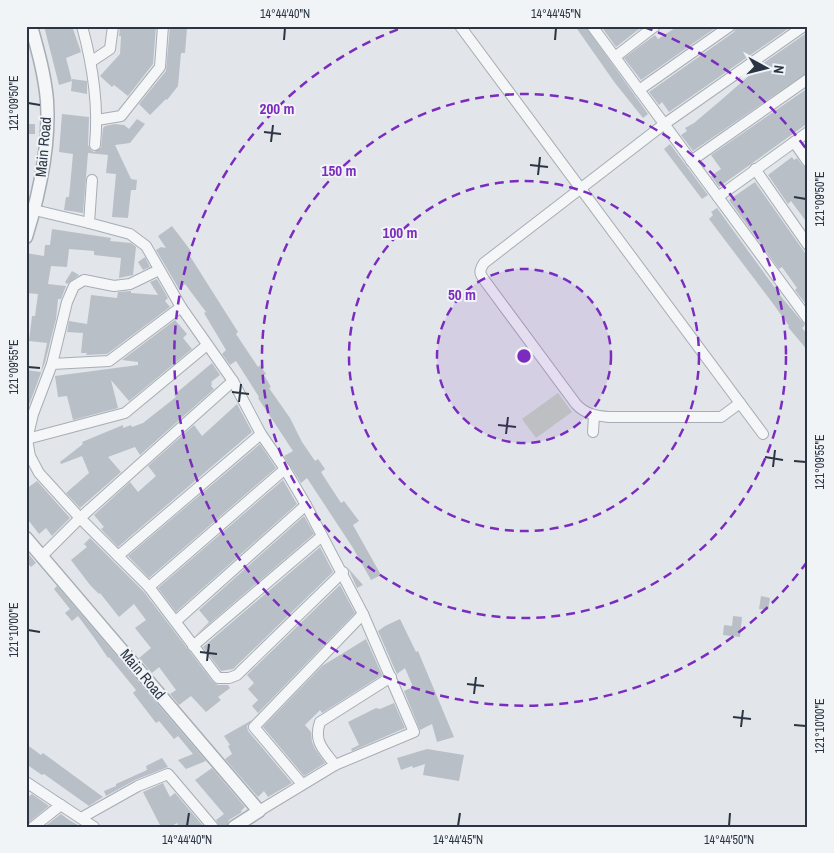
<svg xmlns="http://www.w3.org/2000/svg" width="834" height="853" font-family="'Archivo Narrow',sans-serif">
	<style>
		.green { fill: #c8d4c3 }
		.building { fill: #b9bfc7 }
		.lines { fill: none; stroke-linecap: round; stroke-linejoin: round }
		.minor-casing { stroke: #a7adb4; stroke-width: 12 }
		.tertiary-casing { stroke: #a7adb4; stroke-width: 15 }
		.minor { stroke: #f4f6f8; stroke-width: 10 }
		.tertiary { stroke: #f4f6f8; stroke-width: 12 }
		.ticks { fill: none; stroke: #2a3442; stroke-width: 2 }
		.ring { fill: none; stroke: #7b2cbf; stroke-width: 2.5; stroke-dasharray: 9 6 }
		.labels { text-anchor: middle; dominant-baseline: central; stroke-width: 4; stroke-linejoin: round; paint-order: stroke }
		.street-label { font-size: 15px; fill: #2a3442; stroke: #f1f4f7 }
		.centre { fill: #7b2cbf; stroke: #f1f4f7; stroke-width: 2.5 }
		.ring-label { font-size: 15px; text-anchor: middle; font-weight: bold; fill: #7b2cbf; stroke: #f1f4f7; stroke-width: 4; stroke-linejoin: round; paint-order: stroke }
		.neatline { fill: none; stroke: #2a3442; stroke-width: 2 }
		.ticks-label { font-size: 12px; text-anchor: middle; fill: #2a3442 }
	</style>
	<rect width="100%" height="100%" fill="#e2e6ea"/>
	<path class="green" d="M558 393 572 412 536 438 522 419Z"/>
	<g class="building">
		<path d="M44 26H72L81 52 66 58 72 81V79L87 81V94L71 91 72 81 59 85Z"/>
		<path d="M135 26H156L153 64 128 96 114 85 112 87 100 76 120 54 121 36H119L120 27 135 29Z"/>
		<path d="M170 26 187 28 185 53H181L178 86 167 100 166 99 150 115 139 104 166 71Z"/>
		<path d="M575 26H585L648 114 643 118 615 83Z"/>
		<path d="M601 26H643L616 47Z"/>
		<path d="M678 26H718L641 80 624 58 655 35 658 39Z"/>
		<path d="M737 26H792L669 112 662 102 659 105 649 92 734 32Z"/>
		<path d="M808 32V72L693 151 681 135 687 131 685 128 694 123 720 101 759 67V66Z"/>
		<path d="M808 88V123L719 187 711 176 721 169 711 155Z"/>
		<path d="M62 114 89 117 88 145 91 150 94 152 101 148 103 128 105 126 115 124 124 125 129 129 137 119 145 124 130 143 115 145 131 179 137 180 136 190H131L128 218 112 217 116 174 106 173 108 155 88 153 83 213 64 210 66 197H69L73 154 59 152Z"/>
		<rect x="26" y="124" width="9" height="10"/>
		<path d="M670 144 708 195 702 199 664 149Z"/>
		<path d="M792 157 794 160 797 158 803 166 808 169V224L791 201 788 204 768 175Z"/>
		<path d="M755 182 808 257V307L795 290 797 288 782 267 779 269 729 200Z"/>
		<path d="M717 208 783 299 805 325 802 328 808 335V351L788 327 789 326 774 305 709 219 713 215 711 212Z"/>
		<path d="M172 226 191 251 188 253 238 332 236 334 258 367 260 365 266 374 264 375 271 387 269 388 290 418 302 442 315 461 318 459 325 469 321 472 328 483 341 503 344 501 359 521 353 525 381 575 371 580 353 548 307 478 301 483 284 456 293 451 258 398 259 397 238 364 236 361 230 365 222 354 226 350 204 313 206 312 185 284 179 289 156 250 161 247 166 248 158 236Z"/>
		<path d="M52 229 111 238 110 241 131 243 136 247 133 275 119 278 121 258 94 255V251L69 249 67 267 51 266 48 284 66 286 61 299H58L56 319 45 362 26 413V370L41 372 47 343 29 341 32 316H35L38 294 26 293V253L44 256 45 245H50Z"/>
		<path d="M145 257 150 267 143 270 138 262Z"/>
		<path d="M72 271 79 275 67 284 65 282Z"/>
		<path d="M157 279 168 298 165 301 170 307 107 354 86 355 87 353H81L83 333 67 332 69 321 87 324 91 295 117 298 118 292 131 291V293L158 295 150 282Z"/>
		<path d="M175 320 187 334 183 338 192 349 129 401 111 380 118 408 73 420 67 396 58 397 55 376 138 365V362L122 360Z"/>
		<path d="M212 363 220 375 211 382 212 384 211 386 214 389 140 455 135 447 108 457 121 472 80 508 66 493 89 473 82 456 61 464 60 462 83 444 82 442 123 425V428L131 425 132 427 143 423 176 397 174 395Z"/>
		<path d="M237 404 252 432 118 547 101 529 104 527 94 515 130 482 138 492 156 476 148 466 194 425 202 436Z"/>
		<path d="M260 444 276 468 149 578 128 556Z"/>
		<path d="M283 480 297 504 176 612 158 588Z"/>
		<path d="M37 481 70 518 52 536 46 528 39 534 26 517V489Z"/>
		<path d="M304 516 314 534 195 636 209 622 199 610Z"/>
		<path d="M90 538 144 592 213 682 218 685H228L230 688 218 697 221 700 206 712 191 696 179 705 170 694 176 690 159 667 152 673 139 658 151 648 135 628 146 620 134 604 119 617 100 593 99 594 90 585 71 560 87 547 84 544Z"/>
		<path d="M320 547 333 572 233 669 221 671 203 647Z"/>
		<path d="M26 551 36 563 31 567 26 562Z"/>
		<path d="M348 568 363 585 357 588Z"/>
		<path d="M340 585 355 613 258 713 252 706 258 700 248 689 254 683 247 675Z"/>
		<path d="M57 586 206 761 186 769 178 760 193 754 178 736 174 739 159 721 156 723 133 693 136 690 109 657 108 658 95 639 78 616 72 621 65 613 70 609 54 589Z"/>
		<path d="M761 596 770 598 768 610 759 609Z"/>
		<path d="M733 616 742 617 740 637 723 635 724 625 732 626Z"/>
		<path d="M400 619 416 652 418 651 454 737 437 742 432 724 420 730 404 691 413 687 405 668 397 674 396 672 378 631 385 626Z"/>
		<path d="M366 639 382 675 322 713 320 710 305 725 311 732 312 742 315 749 325 763 304 776 263 727 322 666Z"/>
		<path d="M394 703 405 728 352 751 351 749 359 745 348 722 376 708 380 709Z"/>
		<path d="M252 720 247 726 248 731 292 783 268 797 264 791 258 797 225 759 232 754 228 746 230 745 224 736Z"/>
		<path d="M26 744 41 755 43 753 103 797 89 806 44 774 42 775 26 764Z"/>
		<path d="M427 749 464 755 459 781 423 775 425 764 413 768 412 766 401 770 397 758Z"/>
		<path d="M162 758 168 767 135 780 106 796 104 791 116 786V784L147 770 146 766Z"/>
		<path d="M212 768 245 807 241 811 242 812 229 820 226 827H220L216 820 224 814 195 780Z"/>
		<path d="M163 783 170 797 175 793 204 827H179L177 823 170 827H161L143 792Z"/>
		<path d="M32 794 49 806 29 822 26 827V799Z"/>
		<path d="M61 814 69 820 81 827H44Z"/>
	</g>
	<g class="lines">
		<g class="minor-casing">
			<g id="minor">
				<path d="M82 26C93 66 99 104 95 145"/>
				<path d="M460 26 763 434"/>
				<path d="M592 26 808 319"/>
				<path d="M615 57 655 26"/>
				<path d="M92 61 110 49 113 26"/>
				<path d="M639 90 730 26"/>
				<path d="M97 120 121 116 160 67 163 26"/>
				<path d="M794 142 808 162"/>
				<path d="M691 161 808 79"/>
				<path d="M755 169 808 245"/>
				<path d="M718 197 808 132"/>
				<path d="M26 208 89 223 130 234 146 246 181 307 233 381 261 434 285 469 306 505 363 614 414 732 335 765 259 811"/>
				<path d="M89 223 92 180"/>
				<path d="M159 270 130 284 114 286 84 280 74 286 67 302 52 364 33 414 27 439 30 456 39 473 80 518 149 587 218 678H229L237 675 343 572"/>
				<path d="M52 364 109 361 181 307"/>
				<path d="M740 403 721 417H609C596 416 585 414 576 404L485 281C479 273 479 271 484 263L663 125 804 26"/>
				<path d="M593 432 594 416"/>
				<path d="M27 439 125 413 207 345"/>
				<path d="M42 556 80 518 233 381"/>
				<path d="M118 556 261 434"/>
				<path d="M149 587 285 469"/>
				<path d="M176 621 306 505"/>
				<path d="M193 646 322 536"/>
				<path d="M335 765C324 750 313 742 320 722L391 677"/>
				<path d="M26 782 94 827"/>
				<path d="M302 784 254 727 363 614"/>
				<path d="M81 818 138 786 168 774 213 827"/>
				<path d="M33 827 61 805"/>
			</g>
		</g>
		<g class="tertiary-casing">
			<g id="tertiary">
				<path d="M26 237C39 195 50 145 47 101 45 76 38 51 31 26"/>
				<path d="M26 538 259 811 234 827"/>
			</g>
		</g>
		<use href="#minor" class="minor"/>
		<use href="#tertiary" class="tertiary"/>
	</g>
	<path class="ticks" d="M284 40 285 28M555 40 556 28M28 103 40 105M264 132 281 134M271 142 273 125M530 165 548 167M538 175 540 157M794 197 806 199M28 367 40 368M232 392 249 394M239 402 241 384M498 425 516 427M506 434 508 417M765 457 783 460M794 461 806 462M773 467 775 450M28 630 40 632M200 652 217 654M207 661 209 644M467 684 484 686M474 694 476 677M733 717 751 719M794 725 806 726M741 727 743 710M187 826 189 813M458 826 460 813M729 826 730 813"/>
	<circle cx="524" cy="356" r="87" fill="#7b2cbf" fill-opacity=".12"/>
	<g class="ring">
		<circle cx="524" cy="356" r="87"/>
		<circle cx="524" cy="356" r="175"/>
		<circle cx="524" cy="356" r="262"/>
		<path d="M807 562A350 350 0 1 1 404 27M644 27A350 350 0 0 1 807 150"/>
	</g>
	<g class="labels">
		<g class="street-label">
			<text transform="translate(43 147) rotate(-85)">Main Road</text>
			<text transform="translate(143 674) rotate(50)">Main Road</text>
		</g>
	</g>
	<circle cx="524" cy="356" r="8" class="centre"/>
	<g class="ring-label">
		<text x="277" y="114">200 m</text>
		<text x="339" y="176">150 m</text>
		<text x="400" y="238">100 m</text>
		<text x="462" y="300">50 m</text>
	</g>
	<rect width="834" height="853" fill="none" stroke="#f1f4f7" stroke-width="55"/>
	<g transform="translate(766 68) rotate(97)" stroke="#f1f4f7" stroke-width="4" paint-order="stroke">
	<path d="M0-4L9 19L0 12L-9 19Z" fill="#2a3442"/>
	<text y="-8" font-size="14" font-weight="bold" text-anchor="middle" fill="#2a3442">N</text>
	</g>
	<rect x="28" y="28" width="778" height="798" class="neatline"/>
	<g class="ticks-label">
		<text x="285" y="18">14°44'40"N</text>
		<text x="556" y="18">14°44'45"N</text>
		<text transform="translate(14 103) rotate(-90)" y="4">121°09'50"E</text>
		<text transform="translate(820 199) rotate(-90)" y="4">121°09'50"E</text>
		<text transform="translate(14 367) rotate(-90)" y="4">121°09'55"E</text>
		<text transform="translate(820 462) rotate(-90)" y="4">121°09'55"E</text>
		<text transform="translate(14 630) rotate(-90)" y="4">121°10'00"E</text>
		<text transform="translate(820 726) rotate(-90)" y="4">121°10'00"E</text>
		<text x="187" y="844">14°44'40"N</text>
		<text x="458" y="844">14°44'45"N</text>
		<text x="729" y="844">14°44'50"N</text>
	</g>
</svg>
